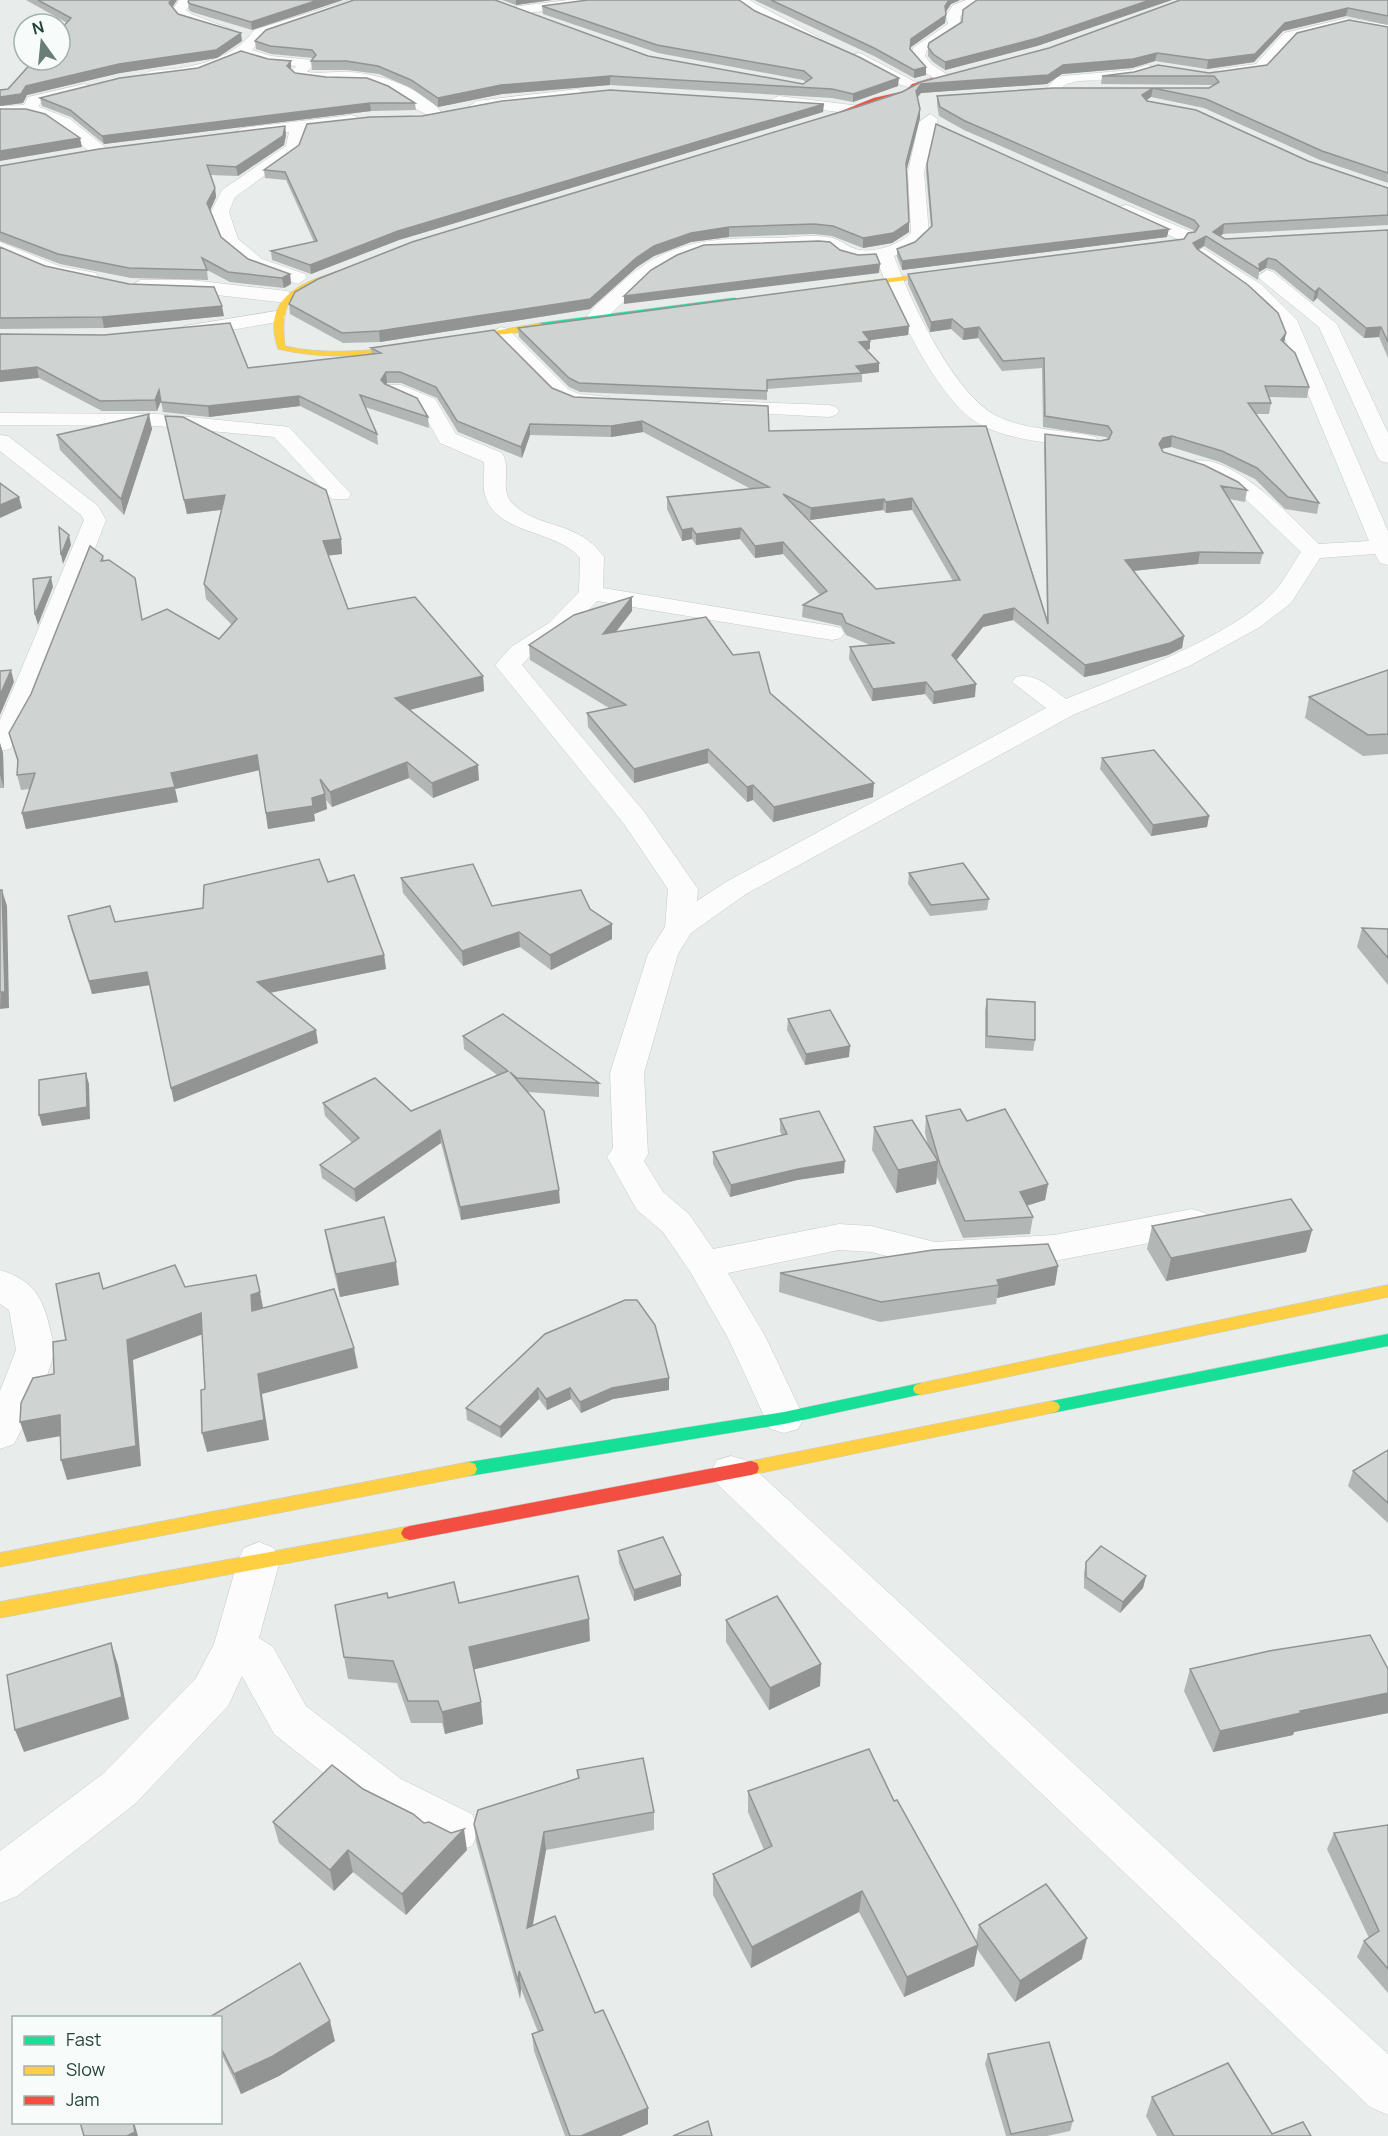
<svg xmlns="http://www.w3.org/2000/svg" width="1388" height="2136" font-family="Manrope,sans-serif">
	<style>
		.lines { fill: none; stroke-linecap: round; stroke-linejoin: round }
		.street-casing { stroke: #c5cac8; stroke-width: 1 }
		.fast-casing { stroke: #c3cbc8; stroke-width: 1 }
		.slow-casing { stroke: #c3cbc8; stroke-width: 1 }
		.jam-casing { stroke: #c3cbc8; stroke-width: 1 }
		.street { fill: #fcfcfc; fill-rule: evenodd }
		.fast { fill: #16e098; fill-rule: evenodd }
		.slow { fill: #ffcf43; fill-rule: evenodd }
		.jam { fill: #f24e42; fill-rule: evenodd }
		.wall { fill: #b2b6b5; fill-rule: evenodd }
		.shaded-wall { fill: #919493 }
		.building { fill: #cfd4d2; stroke: #919493; stroke-width: 1.5; fill-rule: evenodd }
	</style>
	<rect width="100%" height="100%" fill="#e8edeb"/>
	<g class="lines">
		<g class="street-casing">
			<g id="street">
				<path d="M179 0H193L186 10 191 14 233 30 226 34 181 20 172 11Z"/>
				<path d="M350 0H371L264 36 252 50 271 56 313 60 315 63 307 72C322 74 336 71 350 72 381 74 423 88 443 114L440 117C427 121 389 89 371 84 350 78 303 89 290 73L296 66C286 66 244 57 240 58 222 64 156 92 142 76 148 69 163 70 173 69 203 65 236 56 254 30Z"/>
				<path d="M568 0H607L600 4 512 15 505 11 512 7Z"/>
				<path d="M732 0H749L822 39 815 43 810 42Z"/>
				<path d="M966 0H984L966 10 960 17V28L927 50 925 56 931 64 951 77 944 81C929 78 919 68 911 56L913 48 948 24 946 15 953 5Z"/>
				<path d="M1347 18 1388 25V33L1347 26 1294 39 1265 71 1219 77 1212 73 1219 69 1256 64 1284 33Z"/>
				<path d="M860 53 921 85 914 89 891 82 855 60V54Z"/>
				<path d="M1147 65 1152 66 1154 69C1136 89 1090 75 1067 84 1061 86 1059 93 1052 94L1045 90 1057 77 1062 76 1131 70Z"/>
				<path d="M84 84 89 85 91 88 89 91 40 103 39 107 70 119 106 148 108 151 106 154C88 159 74 134 60 125 40 114 21 114 0 116V106L24 105 28 97Z"/>
				<path d="M578 89 586 94 583 97 477 111 469 106 477 101Z"/>
				<path d="M779 96 860 106 863 109 855 114 774 104 771 101 774 98Z"/>
				<path d="M930 114 938 119 924 172 929 234 913 249 894 256C910 300 954 395 997 416 1027 431 1063 429 1096 437L1099 442 1096 447 1088 448C1054 443 1012 441 981 425 938 402 893 305 877 260L857 261 841 256 830 248 819 247 704 251 676 261 650 277 604 320 597 322 587 316C596 304 609 294 620 284 668 240 711 238 772 238 791 238 809 234 827 237 840 238 845 246 856 249 873 254 899 245 911 233L908 172 919 122Z"/>
				<path d="M352 115 357 117 360 120 357 123 306 130 299 151 235 197 229 212 238 239 262 259 305 274 307 278 298 284 250 267 224 245 211 212 222 190 286 146 289 132 242 138 234 133 242 128Z"/>
				<path d="M1127 205 1192 232 1195 236 1192 240H1180L1121 214 1118 210 1121 206Z"/>
				<path d="M0 242 59 266 96 273 98 277 89 283 48 274 0 253Z"/>
				<path d="M1203 248 1262 285 1297 320 1388 531V565L1380 563 1375 554 1320 558 1291 603 1260 627 1189 666 1073 715 746 894 691 933 678 954 644 1073 648 1154 644 1161 663 1192 689 1214 713 1249 839 1224 871 1226 935 1242 1054 1235 1192 1209 1205 1213 1210 1222 1205 1231 1192 1235 1054 1261 935 1268 871 1252 839 1250 728 1273 766 1338 804 1418 798 1429 784 1433 770 1429 729 1340 691 1273 663 1232 637 1210 607 1157 613 1148 610 1073 648 954 665 927 668 889 624 824 495 665 511 647 549 623 579 592 580 558C556 529 496 535 485 495 482 484 485 472 484 462L440 443 420 407 387 393 384 389 387 385H401L435 399 456 434 502 453C512 468 499 489 512 503 538 530 577 519 604 557L603 588 832 626 841 628 844 633 841 638 832 640 597 601 567 633 529 657 522 665 645 813 698 889 697 901 726 882 1046 708 1012 682 1016 677C1035 672 1051 688 1066 699 1129 673 1223 641 1272 594 1283 583 1292 565 1301 552L1237 491 1193 471 1190 466 1193 461C1232 452 1293 519 1319 544L1369 541 1278 322 1248 293 1197 257 1194 253Z"/>
				<path d="M1267 270 1273 272 1337 324 1388 433V463L1380 461 1377 456 1319 327 1261 280 1258 276Z"/>
				<path d="M140 280H191L287 291 296 297 287 303 191 292 133 290 131 286Z"/>
				<path d="M276 311 286 317 283 321 185 338 175 332 185 326Z"/>
				<path d="M501 327 508 329 568 389 579 394 609 397 612 401 609 405C558 418 526 369 494 337L491 333Z"/>
				<path d="M723 401 829 405 836 407 839 411 836 415 829 417 716 411 713 407 716 403Z"/>
				<path d="M0 413 157 414 281 426 289 427 351 494 348 499H332L274 437 157 426 0 425Z"/>
				<path d="M0 435 8 436 98 506 106 520 33 708 10 749 0 751V720L84 520 81 515 0 451Z"/>
				<path d="M0 1270C33 1280 43 1297 50 1329 51 1335 55 1345 54 1351 50 1377 26 1421 14 1444L0 1449V1391L16 1350 9 1310 0 1304Z"/>
				<path d="M731 1456 745 1460 1388 2054V2115L1370 2107 717 1484 711 1472 717 1460Z"/>
				<path d="M259 1542 274 1548 280 1560 259 1638 273 1647 306 1706 401 1779 472 1814 479 1830 472 1846 455 1852 369 1809 274 1734 242 1676 228 1706 136 1803 17 1896 0 1903V1851L104 1773 196 1678 214 1644 238 1560 244 1548Z"/>
			</g>
		</g>
		<g class="fast-casing">
			<g id="fast">
				<path d="M733 298H736V302L540 327 536 325 540 323Z"/>
				<path d="M1388 1334V1346L1052 1413 1046 1411 1044 1407 1046 1403 1052 1401Z"/>
				<path d="M921 1383 927 1385 929 1389 927 1393 784 1424 469 1476 463 1474 461 1469 463 1464 469 1462 784 1412Z"/>
			</g>
		</g>
		<g class="slow-casing">
			<g id="slow">
				<path d="M953 270H956V274L844 288 840 286 844 284Z"/>
				<path d="M335 272H338V276C295 292 279 295 285 346 356 363 467 335 540 323L544 325C532 333 509 333 494 335 425 348 348 366 278 349 262 301 296 284 335 272Z"/>
				<path d="M1388 1285V1297L921 1395 915 1393 913 1389 915 1385 921 1383Z"/>
				<path d="M1052 1401 1058 1403 1060 1407 1058 1411 1052 1413 751 1475 745 1473 743 1468 745 1463 751 1461Z"/>
				<path d="M469 1462 475 1464 477 1469 475 1474 469 1476 0 1567V1553Z"/>
				<path d="M410 1526 416 1528 419 1533 416 1538 410 1540 0 1618V1602Z"/>
			</g>
		</g>
		<g class="jam-casing">
			<g id="jam">
				<path d="M932 78 934 81 916 86 909 93 878 100 826 120 821 119 874 98 905 91 912 84Z"/>
				<path d="M751 1461 757 1463 759 1468 757 1473 751 1475 410 1540 404 1538 401 1533 404 1528 410 1526Z"/>
			</g>
		</g>
		<use href="#street" class="street"/>
		<use href="#fast" class="fast"/>
		<use href="#slow" class="slow"/>
		<use href="#jam" class="jam"/>
	</g>
	<g class="wall">
		<path d="M26 0H177L172 7 178 14 242 41 217 58 120 73 27 95 23 103 0 106V90L8 89 67 23Z"/>
		<path d="M343 0 252 30 192 12 189 10 188 2Z"/>
		<path d="M502 0H552L516 5Z"/>
		<path d="M754 0H960L951 4 946 12 945 23 911 47 910 50 926 67V75L914 78 874 56Z"/>
		<path d="M977 0H1172L1037 46 945 70 933 62 928 56V47L962 22Z"/>
		<path d="M1388 0V25L1346 16 1283 31 1254 62 1207 69 1155 61 1132 68 1062 74 1047 84 921 93 918 97 920 109V118L907 169 909 222V232L892 243 863 248 832 236 814 234 729 237 691 242 654 256 637 267 590 309 380 342 343 343 290 314 289 304 1049 48Z"/>
		<path d="M542 6 755 11 898 86 853 102 832 98 610 85 502 94 438 107 411 88 379 74 347 70H312L311 61 313 58 271 54 256 49 255 41 648 56 803 84 806 82 803 80 658 53 543 14Z"/>
		<path d="M1388 27V183L1320 160 1204 108 1151 97 1146 100 1308 161 1388 188V225L1223 234 1220 236 1225 239 1388 230V358L1379 337 1364 338 1317 298 1313 302 1274 270 1266 268 1259 272 1258 280 1204 246 1198 249 1286 333 1284 343 1309 387 1307 398 1269 397 1271 403 1269 414H1256L1319 503 1317 514 1285 509 1255 479 1220 462 1171 447 1161 449 1163 452 1247 490 1245 502 1229 499 1263 553 1260 564H1198L1133 571 1184 636 1182 648 1168 655 1099 674 1084 677 1013 620 983 627 956 660 975 697 933 704 925 694 872 701 849 659 850 647 870 645 846 635 841 626 802 617 803 605 820 595 783 554 755 558 740 539 696 545 692 539 682 541 667 509V497L751 489 643 432 611 437 530 435 522 458 458 432 437 398 401 383H387L386 385 428 417 429 428 365 407 377 434 378 445 300 406 209 417 163 412 161 401 157 411H102L39 378 0 334 248 368 372 354 371 348 552 388 574 397 769 431 986 426 1047 618 1044 445 1045 434 1100 441 1108 439 1106 437 1043 427 1042 368 1002 371 978 338 963 340 951 329 930 332 908 284V274L1184 239 1194 232 1193 230 964 130 939 116 937 105V96L1053 88H1209L1213 85 1101 84 1102 76 1209 73 1267 65ZM883 510 886 513 912 510 953 581 876 589 805 517 810 520Z"/>
		<path d="M268 59 291 61V69L295 73 415 103 416 110 371 111 104 144 71 117 42 106 40 98Z"/>
		<path d="M823 112 399 240 311 274 272 260 271 251 314 242 286 180 265 178 264 170Z"/>
		<path d="M285 126 286 135 284 145 238 176 210 175 215 188 216 197 210 210 221 237 248 259 290 274 291 284 284 288 230 282 207 270 208 280 131 278 60 264 0 241V166Z"/>
		<path d="M927 164 1167 237 902 270 897 257V249L915 242 931 227 926 172Z"/>
		<path d="M0 247 45 266 224 316 104 328 0 329Z"/>
		<path d="M909 326 908 335 870 340V349L867 350 879 363V372L862 374V382L767 389V400L580 392 569 387 519 337 518 328Z"/>
		<path d="M165 416 341 539 342 554 328 555 348 609 483 676 484 691 410 710 479 780 433 798 409 778 332 807 326 800 327 809 314 814 315 821 268 829 259 770 175 789 178 802 26 829 22 813 30 789 21 790 17 775 18 763 9 733 31 694 103 556 104 561 142 620 219 639 232 625 206 599 204 584 221 510 187 514Z"/>
		<path d="M152 429 124 515 60 450 57 435Z"/>
		<path d="M632 611 615 632 733 655 770 693 873 797 773 822 753 800 747 802 708 763 634 783 588 727 587 713 609 708 530 660 529 645Z"/>
		<path d="M1388 670V754L1363 756 1305 718 1309 697Z"/>
		<path d="M0 743 3 753 4 788H0Z"/>
		<path d="M1102 758 1209 816 1207 827 1151 836 1100 769Z"/>
		<path d="M909 873 989 899 987 910 930 916 908 884Z"/>
		<path d="M401 878 492 906 590 909 612 924V939L551 970 520 947 463 966 403 893Z"/>
		<path d="M328 882 384 955 386 969 270 993 318 1043 174 1102 150 985 92 994 71 929 68 916 115 922 203 908Z"/>
		<path d="M1362 928 1388 929V985L1357 947Z"/>
		<path d="M987 999 1035 1040 1033 1051 985 1048V1010Z"/>
		<path d="M788 1019 849 1057 805 1065 787 1030Z"/>
		<path d="M463 1036 599 1083V1097L527 1092 560 1203 461 1220 441 1143 356 1202 322 1178 320 1165 352 1143 325 1116 323 1103 411 1111 497 1075 464 1049Z"/>
		<path d="M926 1116 967 1121 1048 1184 1045 1200 1027 1206 1033 1217 1030 1234 963 1238 937 1177 936 1184 896 1193 872 1150 874 1127 928 1145 925 1133Z"/>
		<path d="M780 1119 844 1173 797 1180 730 1197 713 1164V1152L782 1136 780 1131Z"/>
		<path d="M1152 1226 1312 1230 1306 1252 1166 1281 1147 1249Z"/>
		<path d="M325 1230 399 1285 340 1297 329 1252Z"/>
		<path d="M780 1273 1055 1285 997 1298 996 1304 880 1322 779 1292Z"/>
		<path d="M545 1334 669 1378V1390L613 1399 581 1413 571 1399 547 1410 539 1399 501 1438 467 1420 466 1408Z"/>
		<path d="M1388 1450V1523L1348 1486 1353 1471Z"/>
		<path d="M618 1551 681 1586 634 1601 619 1563Z"/>
		<path d="M1086 1562 1146 1576 1143 1588 1120 1613 1084 1588V1573Z"/>
		<path d="M388 1598 459 1603 590 1641 474 1669 481 1702 483 1724 445 1734 442 1723H411L397 1683 348 1679 344 1657Z"/>
		<path d="M726 1620 821 1664 820 1686 769 1710 726 1642Z"/>
		<path d="M1190 1669H1388V1713L1294 1732 1293 1735 1213 1752 1184 1691Z"/>
		<path d="M577 1770 654 1812V1830L546 1850 533 1925 595 2013 648 2124 621 2136H565L534 2051 532 2034 538 2032 521 1989 520 1999 476 1842 474 1824 578 1778Z"/>
		<path d="M363 1789 424 1823 467 1850 406 1915 353 1872 334 1891 279 1843 273 1822Z"/>
		<path d="M748 1791 894 1801 976 1942 979 1925 1082 1959 1015 2002 977 1949 974 1966 904 1997 859 1912 751 1968 713 1895V1874L764 1850 748 1812Z"/>
		<path d="M1388 1825V1993L1357 1957 1364 1941 1369 1938 1327 1849 1334 1833Z"/>
		<path d="M220 2018 335 2041 279 2076 241 2094 220 2051Z"/>
		<path d="M988 2054 1073 2121 1070 2131 1047 2136H1006L985 2064Z"/>
		<path d="M1152 2097 1272 2134 1311 2136H1157L1146 2116Z"/>
	</g>
	<g class="shaded-wall">
		<path d="M171 0H177L170 11 169 3Z"/>
		<path d="M318 0H343L252 30 251 22Z"/>
		<path d="M516 0H552L516 5Z"/>
		<path d="M949 0H960L951 4 944 14 945 6Z"/>
		<path d="M1150 0H1172L1037 46 945 70V62Z"/>
		<path d="M1348 8 1346 16 1283 31 1254 62 1207 69 1208 60 1285 23Z"/>
		<path d="M946 15 945 23 911 47 909 57 911 39Z"/>
		<path d="M241 33 242 41 217 58 120 73 27 95 23 103 0 106V97L26 86Z"/>
		<path d="M1157 53 1155 61 1132 68 1062 74 1047 84 921 93 916 99V91L921 84Z"/>
		<path d="M291 61V68L288 73 287 66Z"/>
		<path d="M926 67V75L914 78V70Z"/>
		<path d="M610 76V85L502 94 438 107V98L501 85Z"/>
		<path d="M899 78 898 86 853 102V94Z"/>
		<path d="M1153 88 1151 97 1141 104 1142 95Z"/>
		<path d="M370 103 371 111 104 144 102 136Z"/>
		<path d="M824 104 823 112 399 240 311 274 310 265 398 231Z"/>
		<path d="M920 109V118L906 172V163Z"/>
		<path d="M285 126 286 135 284 145 238 176 236 167Z"/>
		<path d="M80 138 82 147 0 161V151Z"/>
		<path d="M215 188 216 197 209 213 207 203Z"/>
		<path d="M909 222V232L892 243 863 248V238Z"/>
		<path d="M1224 224 1223 234 1213 241V232Z"/>
		<path d="M729 227V237L691 242 654 256 637 267 590 309 380 342 379 331 636 258 654 246 691 233Z"/>
		<path d="M1169 229 1167 237 902 270V261Z"/>
		<path d="M1206 236 1204 246 1192 253 1193 243Z"/>
		<path d="M1268 258 1266 268 1259 272V264Z"/>
		<path d="M880 264 879 273 624 304V296Z"/>
		<path d="M290 274 291 284 284 288 282 278Z"/>
		<path d="M1319 288 1317 298 1313 302 1315 292Z"/>
		<path d="M222 306 224 316 104 328 102 317Z"/>
		<path d="M952 319 951 329 930 332 931 322Z"/>
		<path d="M909 326 908 335 863 341V332Z"/>
		<path d="M979 327 978 338 963 340 964 329Z"/>
		<path d="M1381 327 1379 337 1364 338 1366 328Z"/>
		<path d="M1286 333 1284 343 1281 340Z"/>
		<path d="M870 341V349L859 350V342Z"/>
		<path d="M879 363V372L862 374V373L856 366Z"/>
		<path d="M37 367 39 378 0 382V371Z"/>
		<path d="M386 372 387 383 382 390 381 380Z"/>
		<path d="M159 390 161 401 157 411 155 400Z"/>
		<path d="M299 396 300 406 209 417 208 406Z"/>
		<path d="M149 414 152 429 124 515 121 499Z"/>
		<path d="M642 421 643 432 611 437V426Z"/>
		<path d="M530 424V435L522 458 521 447Z"/>
		<path d="M1172 436 1171 447 1161 449 1159 444 1163 438Z"/>
		<path d="M225 495 227 509 187 514 184 500Z"/>
		<path d="M19 497 22 508 0 518V505Z"/>
		<path d="M912 498V510L886 513V502Z"/>
		<path d="M884 499 883 510 810 520 811 508Z"/>
		<path d="M692 528V539L682 541V530Z"/>
		<path d="M741 528 740 539 696 545V534Z"/>
		<path d="M69 535 71 545 63 564 61 555Z"/>
		<path d="M341 539 342 554 325 556 323 541Z"/>
		<path d="M783 542V554L755 558V546Z"/>
		<path d="M1200 552 1198 564 1123 572 1125 560Z"/>
		<path d="M51 577 53 587 38 625 35 615Z"/>
		<path d="M632 597V611L603 649V634Z"/>
		<path d="M1014 608 1013 620 983 627 951 667 952 655 984 615Z"/>
		<path d="M1184 636 1182 648 1168 655 1099 674 1084 677 1085 665Z"/>
		<path d="M11 670 14 682 0 715V695Z"/>
		<path d="M483 676 484 691 397 713 395 698Z"/>
		<path d="M926 682 925 694 872 701 873 689Z"/>
		<path d="M976 684 975 697 933 704 934 692Z"/>
		<path d="M0 743 3 753 4 788 0 775Z"/>
		<path d="M708 749V763L634 783V769Z"/>
		<path d="M257 755 260 770 175 789 178 802 26 829 22 813 171 773Z"/>
		<path d="M407 762 409 778 332 807 330 792Z"/>
		<path d="M478 765 479 780 433 798 432 783Z"/>
		<path d="M874 783 873 797 773 822 774 807Z"/>
		<path d="M753 785V800L747 802V787Z"/>
		<path d="M325 794 327 809 314 814 312 798Z"/>
		<path d="M313 806 315 821 268 829 266 813Z"/>
		<path d="M1209 816 1207 827 1151 836 1153 825Z"/>
		<path d="M2 890 7 906 9 1008 0 1009Z"/>
		<path d="M612 924V939L551 970 550 955Z"/>
		<path d="M519 932 520 947 463 966 462 951Z"/>
		<path d="M384 955 386 969 259 995 257 982Z"/>
		<path d="M147 972 150 985 92 994 89 981Z"/>
		<path d="M316 1030 318 1043 174 1102 171 1088Z"/>
		<path d="M850 1046 849 1057 805 1065 806 1054Z"/>
		<path d="M86 1073 89 1084 90 1119 42 1126 39 1115Z"/>
		<path d="M440 1130 441 1143 356 1202 354 1189Z"/>
		<path d="M845 1161 844 1173 797 1180 730 1197 731 1185 798 1169Z"/>
		<path d="M938 1161 936 1184 896 1193 898 1170Z"/>
		<path d="M1048 1184 1045 1200 1018 1208 1020 1192Z"/>
		<path d="M559 1190 560 1203 461 1220 460 1207Z"/>
		<path d="M1312 1230 1306 1252 1166 1281 1171 1258Z"/>
		<path d="M396 1262 399 1285 340 1297 336 1274Z"/>
		<path d="M1058 1266 1055 1285 997 1298 999 1285 997 1280Z"/>
		<path d="M260 1292 264 1312 252 1311 251 1295Z"/>
		<path d="M201 1313 206 1333 133 1360 141 1466 67 1480 61 1460 127 1340Z"/>
		<path d="M354 1348 358 1368 262 1394 269 1440 207 1452 202 1433 258 1374Z"/>
		<path d="M669 1378V1390L613 1399 581 1413 580 1402 612 1388Z"/>
		<path d="M538 1388 539 1399 501 1438 500 1427Z"/>
		<path d="M570 1388 571 1399 547 1410 546 1399Z"/>
		<path d="M60 1415 67 1435 27 1442 20 1422Z"/>
		<path d="M681 1575V1586L634 1601V1590Z"/>
		<path d="M1146 1576 1143 1588 1120 1613 1123 1602Z"/>
		<path d="M589 1619 590 1641 472 1670 469 1647Z"/>
		<path d="M111 1643 118 1665 129 1719 24 1752 15 1730Z"/>
		<path d="M821 1664 820 1686 769 1710 770 1688Z"/>
		<path d="M1388 1693V1713L1294 1732 1293 1735 1213 1752 1220 1731 1300 1711Z"/>
		<path d="M481 1702 483 1724 445 1734 442 1712Z"/>
		<path d="M464 1829 467 1850 406 1915 402 1894Z"/>
		<path d="M544 1832 546 1850 529 1945 527 1928Z"/>
		<path d="M348 1850 353 1872 334 1891 330 1870Z"/>
		<path d="M862 1891 859 1912 751 1968 752 1947Z"/>
		<path d="M1087 1938 1082 1959 1015 2002 1020 1981Z"/>
		<path d="M978 1945 974 1966 904 1997 907 1977Z"/>
		<path d="M519 1971 521 1989 520 1999 518 1982Z"/>
		<path d="M330 2021 335 2041 279 2076 241 2094 234 2074Z"/>
		<path d="M648 2108V2124L621 2136H581Z"/>
		<path d="M133 2122H134L138 2136H127Z"/>
	</g>
	<g class="building">
		<path d="M38 0H171L169 3 178 14 241 33 216 50 119 64 26 86 21 94 0 97V90L8 89 34 60H60V30L71 18Z"/>
		<path d="M189 0H318L251 22 191 4 188 2Z"/>
		<path d="M354 0H495L648 56 803 84 812 78 804 71 657 45 542 6 588 0H739L755 11 859 57 899 78 853 94 832 89 610 76 501 85 438 98 411 80 378 66 346 61H311L316 55 312 50 270 46 255 41 266 30Z"/>
		<path d="M771 0H949L945 6 946 15 911 39 910 49 926 67 914 70 874 48Z"/>
		<path d="M977 0H1150L1038 38 945 62 933 54 928 47 929 43 962 22 963 10Z"/>
		<path d="M1180 0H1388V16L1348 8 1285 23 1255 54 1208 60 1157 53 1133 59 1063 65 1048 75 921 84 916 91 920 109 906 163 909 222 893 233 863 238 833 226 814 224 729 227 691 233 654 246 636 258 590 299 379 331 342 333 289 304 295 292 318 279 412 242 857 107 902 92 921 82 1049 48Z"/>
		<path d="M1349 20 1388 27V173L1322 151 1206 99 1153 88 1142 95 1147 101 1196 110 1308 161 1388 188V215L1224 224 1213 232 1225 239 1388 230V342L1381 327 1366 328 1319 288 1315 292 1276 260 1268 258 1259 264 1260 270 1206 236 1193 243 1197 249 1248 285 1278 313 1286 333 1281 340 1295 353 1309 387 1265 386 1271 403H1248L1319 503 1288 497 1257 468 1222 451 1172 436 1163 438 1159 444 1163 452 1204 465 1238 482 1247 490 1221 486 1263 553 1200 552 1125 560 1184 636 1170 643 1100 662 1085 665 1014 608 984 615 952 655 976 684 934 692 926 682 873 689 850 647 895 643 846 623 842 614 803 605 827 591 783 542 755 546 741 528 696 534 692 528 682 530 667 497 769 487 642 421 611 426 530 424 521 447 457 421 436 387 400 372H386L381 380 385 384 417 398 428 417 360 395 377 434 299 396 208 406 161 402 159 390 155 400 100 401 37 367 0 371V334L104 335 230 323 248 368 381 353 371 348 494 330 552 388 574 397 768 406 769 431 986 426 1048 624 1045 434 1100 441 1109 439 1112 432 1108 426 1045 416 1044 358 1003 361 979 327 964 329 952 319 931 322 908 274 1184 239 1188 233 1195 232 1199 226 1194 220 965 121 940 107 937 96 1053 88H1209L1219 82 1214 76H1102L1134 72 1158 65 1209 73 1267 65 1297 33ZM783 494 811 508 884 499 886 502 912 498 960 580 876 589Z"/>
		<path d="M241 51 268 59 291 61 287 66 295 73 326 77 367 78 388 86 415 103H370L102 136 70 110 40 98 120 78 198 68Z"/>
		<path d="M610 90 824 104 398 231 310 265 271 251 317 241 285 172 264 170 299 145 307 124 370 117 422 116 502 101Z"/>
		<path d="M0 109H26L45 114 80 138 0 151Z"/>
		<path d="M936 124 1169 229 902 261 897 249 915 242 932 226 927 164Z"/>
		<path d="M285 126 283 136 236 167 207 165 215 188 207 203 221 237 248 259 290 274 282 278 228 272 202 258 207 270 129 268 58 254 0 232V166L99 149Z"/>
		<path d="M819 241 830 242 840 250 858 255 876 254 880 264 624 296 651 270 677 255 704 245Z"/>
		<path d="M0 247 45 266 129 284 214 287 222 306 102 317 0 318Z"/>
		<path d="M886 279 909 326 863 332 870 341 859 342 879 363 856 366 862 373 767 380V391L579 383 569 378 518 328Z"/>
		<path d="M149 414 121 499 57 435Z"/>
		<path d="M165 416 183 417 326 490 341 539 323 541 348 609 415 597 483 676 395 698 478 765 432 783 407 762 330 792 320 779 325 794 312 798 313 806 266 813 257 755 171 773 175 787 22 813 35 773 17 775 18 760 9 733 31 694 90 546 103 556 101 561 109 560 135 578 142 620 167 609 219 639 237 619 204 584 225 495 184 500Z"/>
		<path d="M0 483 19 497 0 505Z"/>
		<path d="M59 527 69 535 61 555Z"/>
		<path d="M51 577 35 615 33 579Z"/>
		<path d="M632 597 603 634 706 617 733 655 759 652 770 693 874 783 774 807 753 785 747 787 708 749 634 769 587 713 626 705 529 645 574 615Z"/>
		<path d="M11 670 0 695V671Z"/>
		<path d="M1388 670V734L1368 735 1309 697Z"/>
		<path d="M1154 750 1209 816 1153 825 1102 758Z"/>
		<path d="M319 859 328 882 354 875 384 955 257 982 316 1030 171 1088 147 972 89 981 68 916 110 906 115 922 203 908 204 885Z"/>
		<path d="M963 863 989 899 931 905 909 873Z"/>
		<path d="M473 864 492 906 581 890 590 909 612 924 550 955 519 932 462 951 401 878Z"/>
		<path d="M0 890H2L5 992H0Z"/>
		<path d="M1362 928 1388 929V958Z"/>
		<path d="M987 999 1035 1002V1040L987 1036Z"/>
		<path d="M830 1010 850 1046 806 1054 788 1019Z"/>
		<path d="M503 1014 599 1083 517 1078 510 1072 544 1111 559 1190 460 1207 440 1130 354 1189 320 1165 359 1138 323 1103 375 1078 411 1111 508 1071 463 1036Z"/>
		<path d="M86 1073 87 1107 39 1115V1080Z"/>
		<path d="M960 1109 967 1121 1005 1109 1048 1184 1020 1192 1033 1217 965 1221 940 1164 926 1116Z"/>
		<path d="M819 1111 845 1161 798 1169 731 1185 713 1152 787 1134 780 1119Z"/>
		<path d="M912 1120 938 1161 898 1170 874 1127Z"/>
		<path d="M1291 1199 1312 1230 1171 1258 1152 1226Z"/>
		<path d="M384 1217 396 1262 336 1274 325 1230Z"/>
		<path d="M1048 1244 1058 1266 997 1280 999 1285 881 1302 780 1273 933 1250Z"/>
		<path d="M175 1265 185 1287 256 1275 260 1292 251 1295 252 1311 334 1289 354 1348 258 1374 264 1420 202 1433 201 1390 205 1389 201 1313 127 1340 136 1446 61 1460 60 1415 20 1422 21 1403 33 1378 54 1374 53 1342 66 1340 56 1284 99 1273 103 1289Z"/>
		<path d="M625 1300H637L655 1325 669 1378 612 1388 580 1402 570 1388 546 1399 538 1388 500 1427 466 1408 545 1334Z"/>
		<path d="M1388 1450V1503L1353 1471Z"/>
		<path d="M663 1537 681 1575 634 1590 618 1551Z"/>
		<path d="M1101 1546 1146 1576 1123 1602 1086 1577V1562Z"/>
		<path d="M578 1576 589 1619 469 1647 481 1702 442 1712 438 1701H408L393 1661 344 1657 335 1605 387 1593 388 1598 454 1582 459 1603Z"/>
		<path d="M777 1596 821 1664 770 1688 726 1620Z"/>
		<path d="M1370 1635 1388 1669V1693L1300 1711 1301 1713 1220 1731 1190 1669 1269 1651Z"/>
		<path d="M111 1643 122 1697 15 1730 7 1675Z"/>
		<path d="M869 1749 894 1801 897 1800 978 1945 907 1977 862 1891 752 1947 713 1874 772 1846 748 1791Z"/>
		<path d="M643 1758 654 1812 544 1832 527 1928 555 1916 595 2013 603 2010 648 2108 581 2136H570L532 2034 543 2030 519 1971 518 1982 474 1824 478 1810 579 1778 577 1770Z"/>
		<path d="M332 1765 363 1789 413 1814 424 1823 429 1822 451 1833 464 1829 402 1894 348 1850 330 1870 273 1822Z"/>
		<path d="M1388 1825V1969L1364 1941 1379 1931 1334 1833Z"/>
		<path d="M1046 1884 1087 1938 1020 1981 979 1925Z"/>
		<path d="M300 1963 330 2021 273 2056 234 2074 220 2046V2018H208Z"/>
		<path d="M1049 2042 1073 2121 1011 2134 988 2054Z"/>
		<path d="M1228 2063 1272 2134 1303 2122 1311 2136H1174L1152 2097Z"/>
		<path d="M708 2121 712 2136H673Z"/>
		<path d="M80 2122H133L135 2132 127 2136H84Z"/>
	</g>
	<rect x="12" y="2016" width="210" height="108" fill="#f7fbf9" stroke="#a3b1ad" stroke-width="1.5"/>
	<rect x="24" y="2036" width="30" height="9" fill="#16e098" stroke="#a3b1ad" stroke-width="1.5"/>
	<text x="66" y="2046" font-size="18" fill="#24423a">Fast</text>
	<rect x="24" y="2066" width="30" height="9" fill="#ffcf43" stroke="#a3b1ad" stroke-width="1.5"/>
	<text x="66" y="2076" font-size="18" fill="#24423a">Slow</text>
	<rect x="24" y="2096" width="30" height="9" fill="#f24e42" stroke="#a3b1ad" stroke-width="1.5"/>
	<text x="66" y="2106" font-size="18" fill="#24423a">Jam</text>
	<g transform="translate(42 42) rotate(345)"><circle r="28" fill="#f7fbf9" stroke="#a3b1ad" stroke-width="1.5"/>
	<path d="M0-4.5L10 22L0 15L-10 22Z" fill="#697e78"/>
	<text y="-9" font-size="16" font-weight="bold" text-anchor="middle" fill="#24423a">N</text>
	</g>
</svg>
